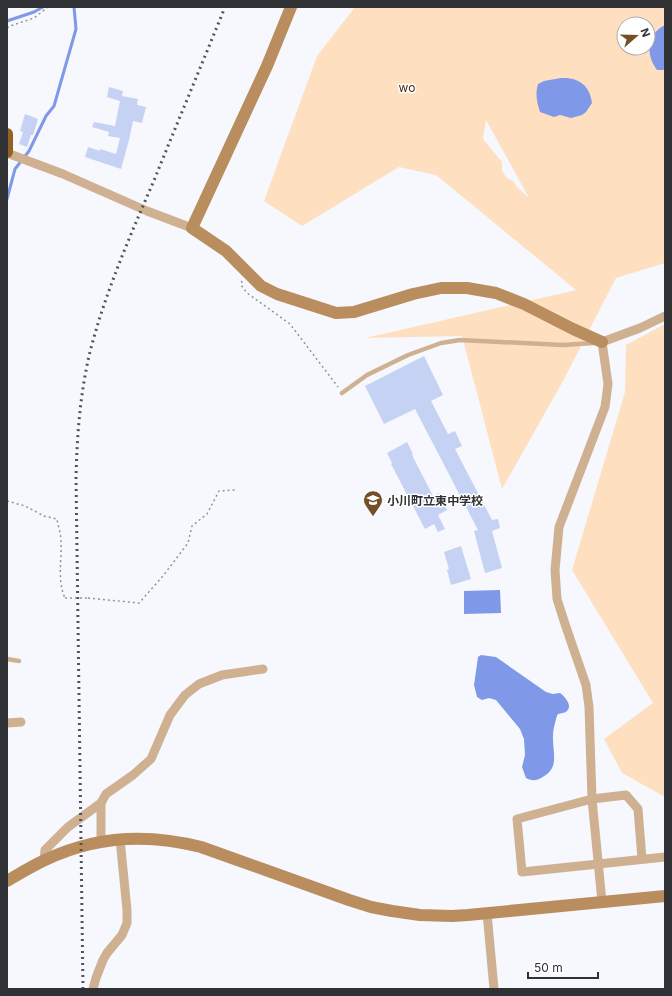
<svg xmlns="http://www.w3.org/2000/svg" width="672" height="996" font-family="Inter,'Noto Sans JP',sans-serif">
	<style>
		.green { fill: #fee0c0; fill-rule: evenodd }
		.water { fill: #7f98e7 }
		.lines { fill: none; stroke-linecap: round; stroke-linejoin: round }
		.stream { stroke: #7f98e7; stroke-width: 3 }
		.building { fill: #c6d2f4 }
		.path { stroke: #929398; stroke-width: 1.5; stroke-dasharray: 2 3; stroke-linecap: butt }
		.lane { stroke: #cfb192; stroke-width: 4.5 }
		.street { stroke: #cfb192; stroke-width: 9 }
		.secondary { stroke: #b98d5e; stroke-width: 12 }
		.highway { stroke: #916126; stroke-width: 12 }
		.rail { stroke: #535458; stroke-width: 3; stroke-dasharray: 2 4; stroke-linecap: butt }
		.path-bridge { stroke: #929398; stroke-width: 1.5; stroke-dasharray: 2 3; stroke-linecap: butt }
		.labels { text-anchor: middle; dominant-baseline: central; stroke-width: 3; stroke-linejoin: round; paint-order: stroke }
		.park-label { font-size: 12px; fill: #452b09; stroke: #fff }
		.poi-label { font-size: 12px; font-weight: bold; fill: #303135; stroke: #fff; text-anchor: start }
	</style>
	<rect width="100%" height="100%" fill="#f6f8fe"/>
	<g class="green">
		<path d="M355 7H665V263L616 278 563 381 502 489 462 336 365 338 576 290 436 175 399 167 302 226 264 201 317 56ZM624 24H648V48H624ZM486 120 528 196V197L517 187 514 182 507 178 502 171V162L483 139Z"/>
		<path d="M665 324V797L622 773 604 739 653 703 572 570 625 392 626 345Z"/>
	</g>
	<g class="water">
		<path d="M665 25V69L663 70H657C645 54 647 34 665 25Z"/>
		<path d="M561 78C578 77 590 85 592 103L586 112 582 115 571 118 560 115 554 117 540 112C537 103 535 93 538 84L544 81Z"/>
		<path d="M500 590 501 613 464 614V591Z"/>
		<path d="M481 655 496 657 546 692 553 694 560 693C564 696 573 705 567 711 565 713 561 713 558 714 556 717 556 720 555 723 554 727 553 731 553 735 552 752 561 768 541 778 535 781 532 781 526 778L522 767 525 755 524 739 520 729 496 700 489 698 482 700 477 697 474 685 478 657Z"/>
	</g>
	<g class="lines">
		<g class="stream">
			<path d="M7 21 34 12 43 7"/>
			<path d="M7 199 15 169 29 151 46 116 54 106 76 29 74 7"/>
		</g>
	</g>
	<g class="building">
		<path d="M109 87 123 91 122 96 138 99 137 105 146 107 142 123 133 121 129 140 121 169 85 157 88 147 100 151V149L116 154 120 138 108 136 109 132 92 127 94 122 115 126 120 101 107 97Z"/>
		<path d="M25 114 38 119 33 135H31L27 147 19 144 23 132 20 131Z"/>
		<path d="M424 356 443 395 431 401 448 434 455 431 462 446 455 449 492 520 498 519 500 528 492 531 502 568 485 573 474 531 478 530 415 409 384 424 365 386Z"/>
		<path d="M407 442 413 454 412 455 433 496 439 493 447 510 438 515 445 529 438 532 434 524 425 529 391 464 392 463 387 453Z"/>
		<path d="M461 546 471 579 451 585 447 570 449 569 444 552Z"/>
	</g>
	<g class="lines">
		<g class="path">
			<path d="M7 28 10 26 34 18 48 7"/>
			<path d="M242 281 241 285 247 293 290 324 338 387"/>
			<path d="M7 501 25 506 44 516 57 519C58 526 61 534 61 541 62 560 57 580 65 598"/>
			<path d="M88 598 139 603 163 576 188 543 192 526 207 514 219 491 235 490"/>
		</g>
		<g class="lane">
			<path d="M342 393 367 375 408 355 441 343 460 340 563 345 594 343"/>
			<path d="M7 659 19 661"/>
		</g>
		<g class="street">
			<path d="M7 153 63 174 147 211 192 228"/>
			<path d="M7 723 21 722"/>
			<path d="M101 842V803L106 794 133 775 151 759 170 715 185 695 199 684 222 675 263 669"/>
			<path d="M642 859 638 809 626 795 592 799 517 819 522 872 665 857"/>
			<path d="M44 860 45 850 68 827 101 803"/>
			<path d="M602 902 592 799 589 707 586 685 565 624 557 599 555 570 559 527 605 407 608 384 602 342 640 328 665 316"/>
			<path d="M487 913 494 989"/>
			<path d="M93 989 96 978 103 960 107 953 122 935 127 923V910L120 839"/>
		</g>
		<g class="secondary">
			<path d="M291 7 267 66 192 228 226 251 261 286 277 294 336 313 354 312 413 294 441 288H467L496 293 524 304 573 329 602 342"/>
			<path d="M7 881C19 874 32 866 45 860 95 836 147 833 201 847L349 900 371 907 392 911 420 915 452 916 468 915 665 896"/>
		</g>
		<path class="highway" d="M7 134V152"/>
		<path class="rail" d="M83 989 76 477C77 436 80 396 89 356 104 295 130 236 155 178 178 121 202 64 225 7"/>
		<path class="path-bridge" d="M65 598H88"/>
	</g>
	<defs>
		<g id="school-pin" transform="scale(1)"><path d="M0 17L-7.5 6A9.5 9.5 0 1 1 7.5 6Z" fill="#724f28" stroke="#fff"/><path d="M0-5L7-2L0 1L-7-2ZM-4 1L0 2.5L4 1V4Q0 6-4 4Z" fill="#fff"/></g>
	</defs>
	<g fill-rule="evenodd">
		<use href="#school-pin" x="373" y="500"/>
	</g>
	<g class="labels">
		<g class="park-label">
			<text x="407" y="87">wo</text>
		</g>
		<g class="poi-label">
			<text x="387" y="500">小川町立東中学校</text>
		</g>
	</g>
	<rect width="672" height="996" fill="none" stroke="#303135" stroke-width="16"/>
	<g transform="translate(636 36) rotate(70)"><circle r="19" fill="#ffffff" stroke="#acadae"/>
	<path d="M0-3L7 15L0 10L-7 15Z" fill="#724f28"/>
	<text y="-6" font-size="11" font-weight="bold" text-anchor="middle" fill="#303135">N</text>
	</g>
	<path d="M528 972v6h70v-6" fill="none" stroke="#303135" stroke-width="2"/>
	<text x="534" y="972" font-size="12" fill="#303135" stroke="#ffffff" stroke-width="3" paint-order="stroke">50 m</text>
</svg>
